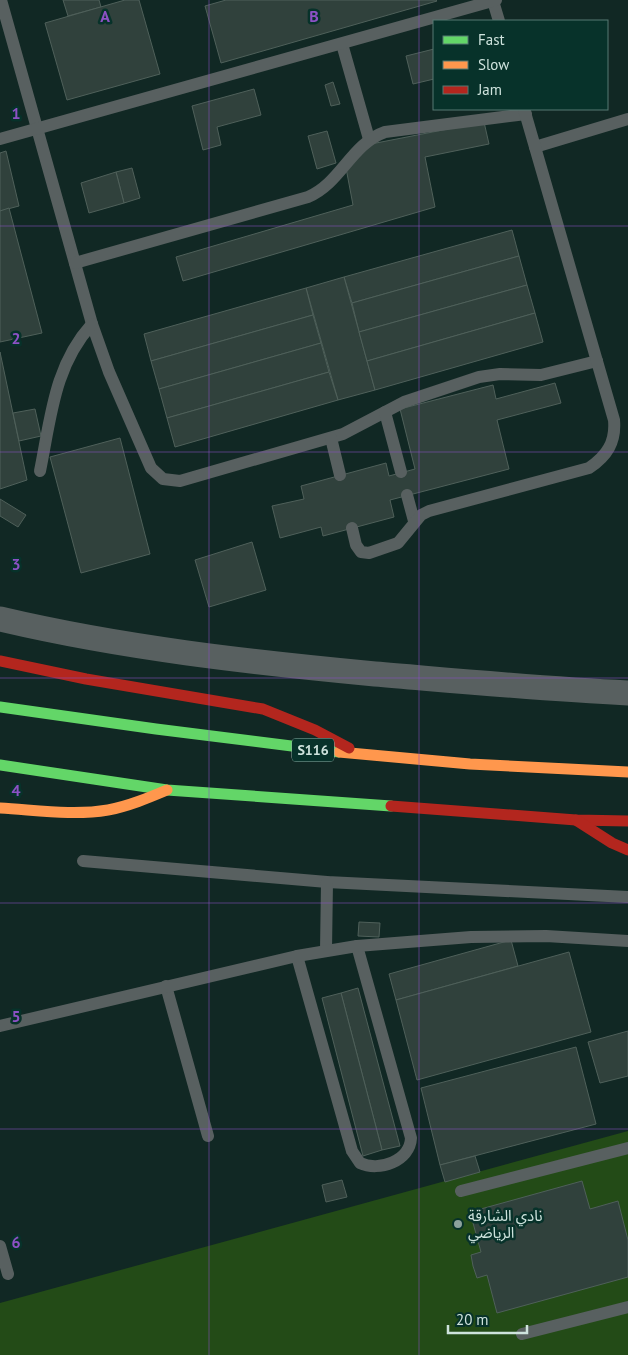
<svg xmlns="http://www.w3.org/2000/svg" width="628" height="1355" font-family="'PT Sans','Noto Sans Arabic',sans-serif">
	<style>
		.green { fill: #234b17 }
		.building { fill: #30413c; stroke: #4f605a }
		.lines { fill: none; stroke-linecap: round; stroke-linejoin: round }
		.lane { stroke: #586060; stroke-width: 12 }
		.street { stroke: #586060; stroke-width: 25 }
		.fast { stroke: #63d668; stroke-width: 11 }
		.slow { stroke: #ff974d; stroke-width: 11 }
		.jam { stroke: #b3261e; stroke-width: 11 }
		.grid { fill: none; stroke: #8c51c5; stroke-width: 1; stroke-opacity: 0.55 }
		.poi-dot { fill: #8ca29c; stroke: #07322a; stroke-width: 2 }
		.labels { text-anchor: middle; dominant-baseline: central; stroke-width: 5; stroke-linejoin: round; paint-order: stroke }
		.shield { fill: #07322a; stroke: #92aea7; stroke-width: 1 }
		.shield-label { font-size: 14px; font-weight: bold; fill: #cee3dd }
		.poi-label { font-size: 15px; fill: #cee3dd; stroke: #07322a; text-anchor: start }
		.grid-label { font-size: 16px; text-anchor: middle; font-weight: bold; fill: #8c51c5; stroke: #07322a; stroke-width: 5; stroke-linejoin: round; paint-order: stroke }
	</style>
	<rect width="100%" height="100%" fill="#112824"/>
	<path class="green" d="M628 1131V1355H0V1303Z"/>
	<g class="building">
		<path d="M63 0H99L101 7 68 16Z"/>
		<path d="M125 0H139L160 74 67 100 45 23Z"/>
		<path d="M226 0H436L437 1 221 63 205 6Z"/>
		<path d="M434 49V79L413 84 406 56Z"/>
		<path d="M333 82 340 104 331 106 325 85Z"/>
		<path d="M254 89 261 115 217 127 221 145 203 150 192 106Z"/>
		<path d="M484 122 489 144 425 157 435 207 183 281 176 257 353 205 346 168 371 144Z"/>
		<path d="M327 131 336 163 317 169 308 136Z"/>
		<path d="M6 151 19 206 0 211V153Z"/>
		<path d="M132 168 140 198 124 203 116 172Z"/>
		<path d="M116 172 124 203 89 213 81 183Z"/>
		<path d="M9 208 42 333 0 342V211Z"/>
		<path d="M512 230 519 256 352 303 344 277Z"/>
		<path d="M519 256 527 285 359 332 352 303Z"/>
		<path d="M344 277 375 390 338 400 306 288Z"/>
		<path d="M527 285 535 313 367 361 359 332Z"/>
		<path d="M306 288 313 315 151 361 144 334Z"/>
		<path d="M535 313 543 342 375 390 367 361Z"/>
		<path d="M313 315 321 343 159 389 151 361Z"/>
		<path d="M321 343 329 372 167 418 159 389Z"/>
		<path d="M0 352 27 480 0 489Z"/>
		<path d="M329 372 338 400 175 447 167 418Z"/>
		<path d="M555 383 561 403 497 420 509 469 390 500 394 517 323 536 321 527 280 538 272 506 304 499 301 486 386 463 389 476 415 469 400 409 493 385 496 399Z"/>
		<path d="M35 409 41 436 19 441 13 413Z"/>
		<path d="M120 438 150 554 81 573 50 457Z"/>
		<path d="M0 499 26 515 18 527 0 516Z"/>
		<path d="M252 542 266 590 209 607 195 560Z"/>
		<path d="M359 922 380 923 379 937 358 936Z"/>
		<path d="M511 940 518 966 396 1000 389 974Z"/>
		<path d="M569 952 591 1032 417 1080 396 1000Z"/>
		<path d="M358 988 400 1146 382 1150 341 993Z"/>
		<path d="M341 993 382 1150 363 1156 322 998Z"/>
		<path d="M628 1031V1076L600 1083 588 1042Z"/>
		<path d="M576 1047 596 1124 440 1165 421 1088Z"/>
		<path d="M475 1156 480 1172 445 1182 440 1165Z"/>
		<path d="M342 1180 347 1197 326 1202 322 1185Z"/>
		<path d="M582 1181 590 1209 618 1201 628 1240V1277L497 1313 487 1275 477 1278 473 1266 471 1255 481 1252 470 1212Z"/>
	</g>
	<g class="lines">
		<g class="lane">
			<path d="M1 0 92 324 109 372 151 468 163 479 180 481 343 434 404 402 479 377 500 374 541 375 597 361"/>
			<path d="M493 1 499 21"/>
			<path d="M342 44 369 139"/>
			<path d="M0 139 496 0"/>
			<path d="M535 147 628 119"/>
			<path d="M75 263 308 197C341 183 351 144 385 132L526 114"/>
			<path d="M385 412 401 472"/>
			<path d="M331 438 340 475"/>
			<path d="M40 471C51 417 54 366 92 324"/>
			<path d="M407 495 414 521"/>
			<path d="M352 528 356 545 361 552 369 553 398 543 421 515 429 511 589 468C607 456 616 442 614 420L524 109"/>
			<path d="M83 861 327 882 628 897"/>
			<path d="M326 950 327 882"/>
			<path d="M297 956 352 1151 360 1163C379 1172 410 1161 411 1138L357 946"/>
			<path d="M166 986 208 1136"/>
			<path d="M0 1026 297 956 357 946 471 937 546 936 628 941"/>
			<path d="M461 1191 628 1148"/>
			<path d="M0 1246 8 1274"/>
			<path d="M522 1334 628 1307"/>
		</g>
		<path class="street" d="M0 619C123 648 249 662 375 674 459 681 543 689 628 693"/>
		<g class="fast">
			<path d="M0 707 156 729 339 752"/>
			<path d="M0 765 167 790 391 806"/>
		</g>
		<g class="slow">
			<path d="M339 752 470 764 628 772"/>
			<path d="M0 808C36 810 73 816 108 810 129 806 148 798 167 790"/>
		</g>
		<g class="jam">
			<path d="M0 661 86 679 263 709 315 730 349 748"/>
			<path d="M391 806 576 820 628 821"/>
			<path d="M576 820 612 843 628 850"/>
		</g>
	</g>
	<path class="grid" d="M209 0V1355M419 0V1355M0 226H628M0 452H628M0 678H628M0 903H628M0 1129H628"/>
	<circle class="poi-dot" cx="458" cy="1224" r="5"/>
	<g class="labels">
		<rect class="shield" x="292" y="738.5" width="42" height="23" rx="4"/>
		<g class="shield-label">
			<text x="313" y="750">S116</text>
		</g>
		<g class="poi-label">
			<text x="468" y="1215">نادي الشارقة<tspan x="468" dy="17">الرياضي</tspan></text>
		</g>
	</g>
	<g class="grid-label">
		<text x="105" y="22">A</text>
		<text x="314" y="22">B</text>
		<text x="16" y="119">1</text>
		<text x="16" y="344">2</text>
		<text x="16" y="570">3</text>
		<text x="16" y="796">4</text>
		<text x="16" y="1022">5</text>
		<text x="16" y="1248">6</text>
	</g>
	<rect x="433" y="20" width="175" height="90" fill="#07322a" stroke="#577972"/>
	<rect x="443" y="36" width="25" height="8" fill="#63d668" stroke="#577972"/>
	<text x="478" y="45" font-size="15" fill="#cee3dd">Fast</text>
	<rect x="443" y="61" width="25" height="8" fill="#ff974d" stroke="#577972"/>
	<text x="478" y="70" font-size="15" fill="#cee3dd">Slow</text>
	<rect x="443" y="86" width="25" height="8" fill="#b3261e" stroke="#577972"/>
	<text x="478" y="95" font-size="15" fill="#cee3dd">Jam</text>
	<path d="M448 1325v8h79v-8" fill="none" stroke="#cee3dd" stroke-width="2.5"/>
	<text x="456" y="1325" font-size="15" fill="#cee3dd" stroke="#07322a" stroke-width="4" paint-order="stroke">20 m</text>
</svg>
